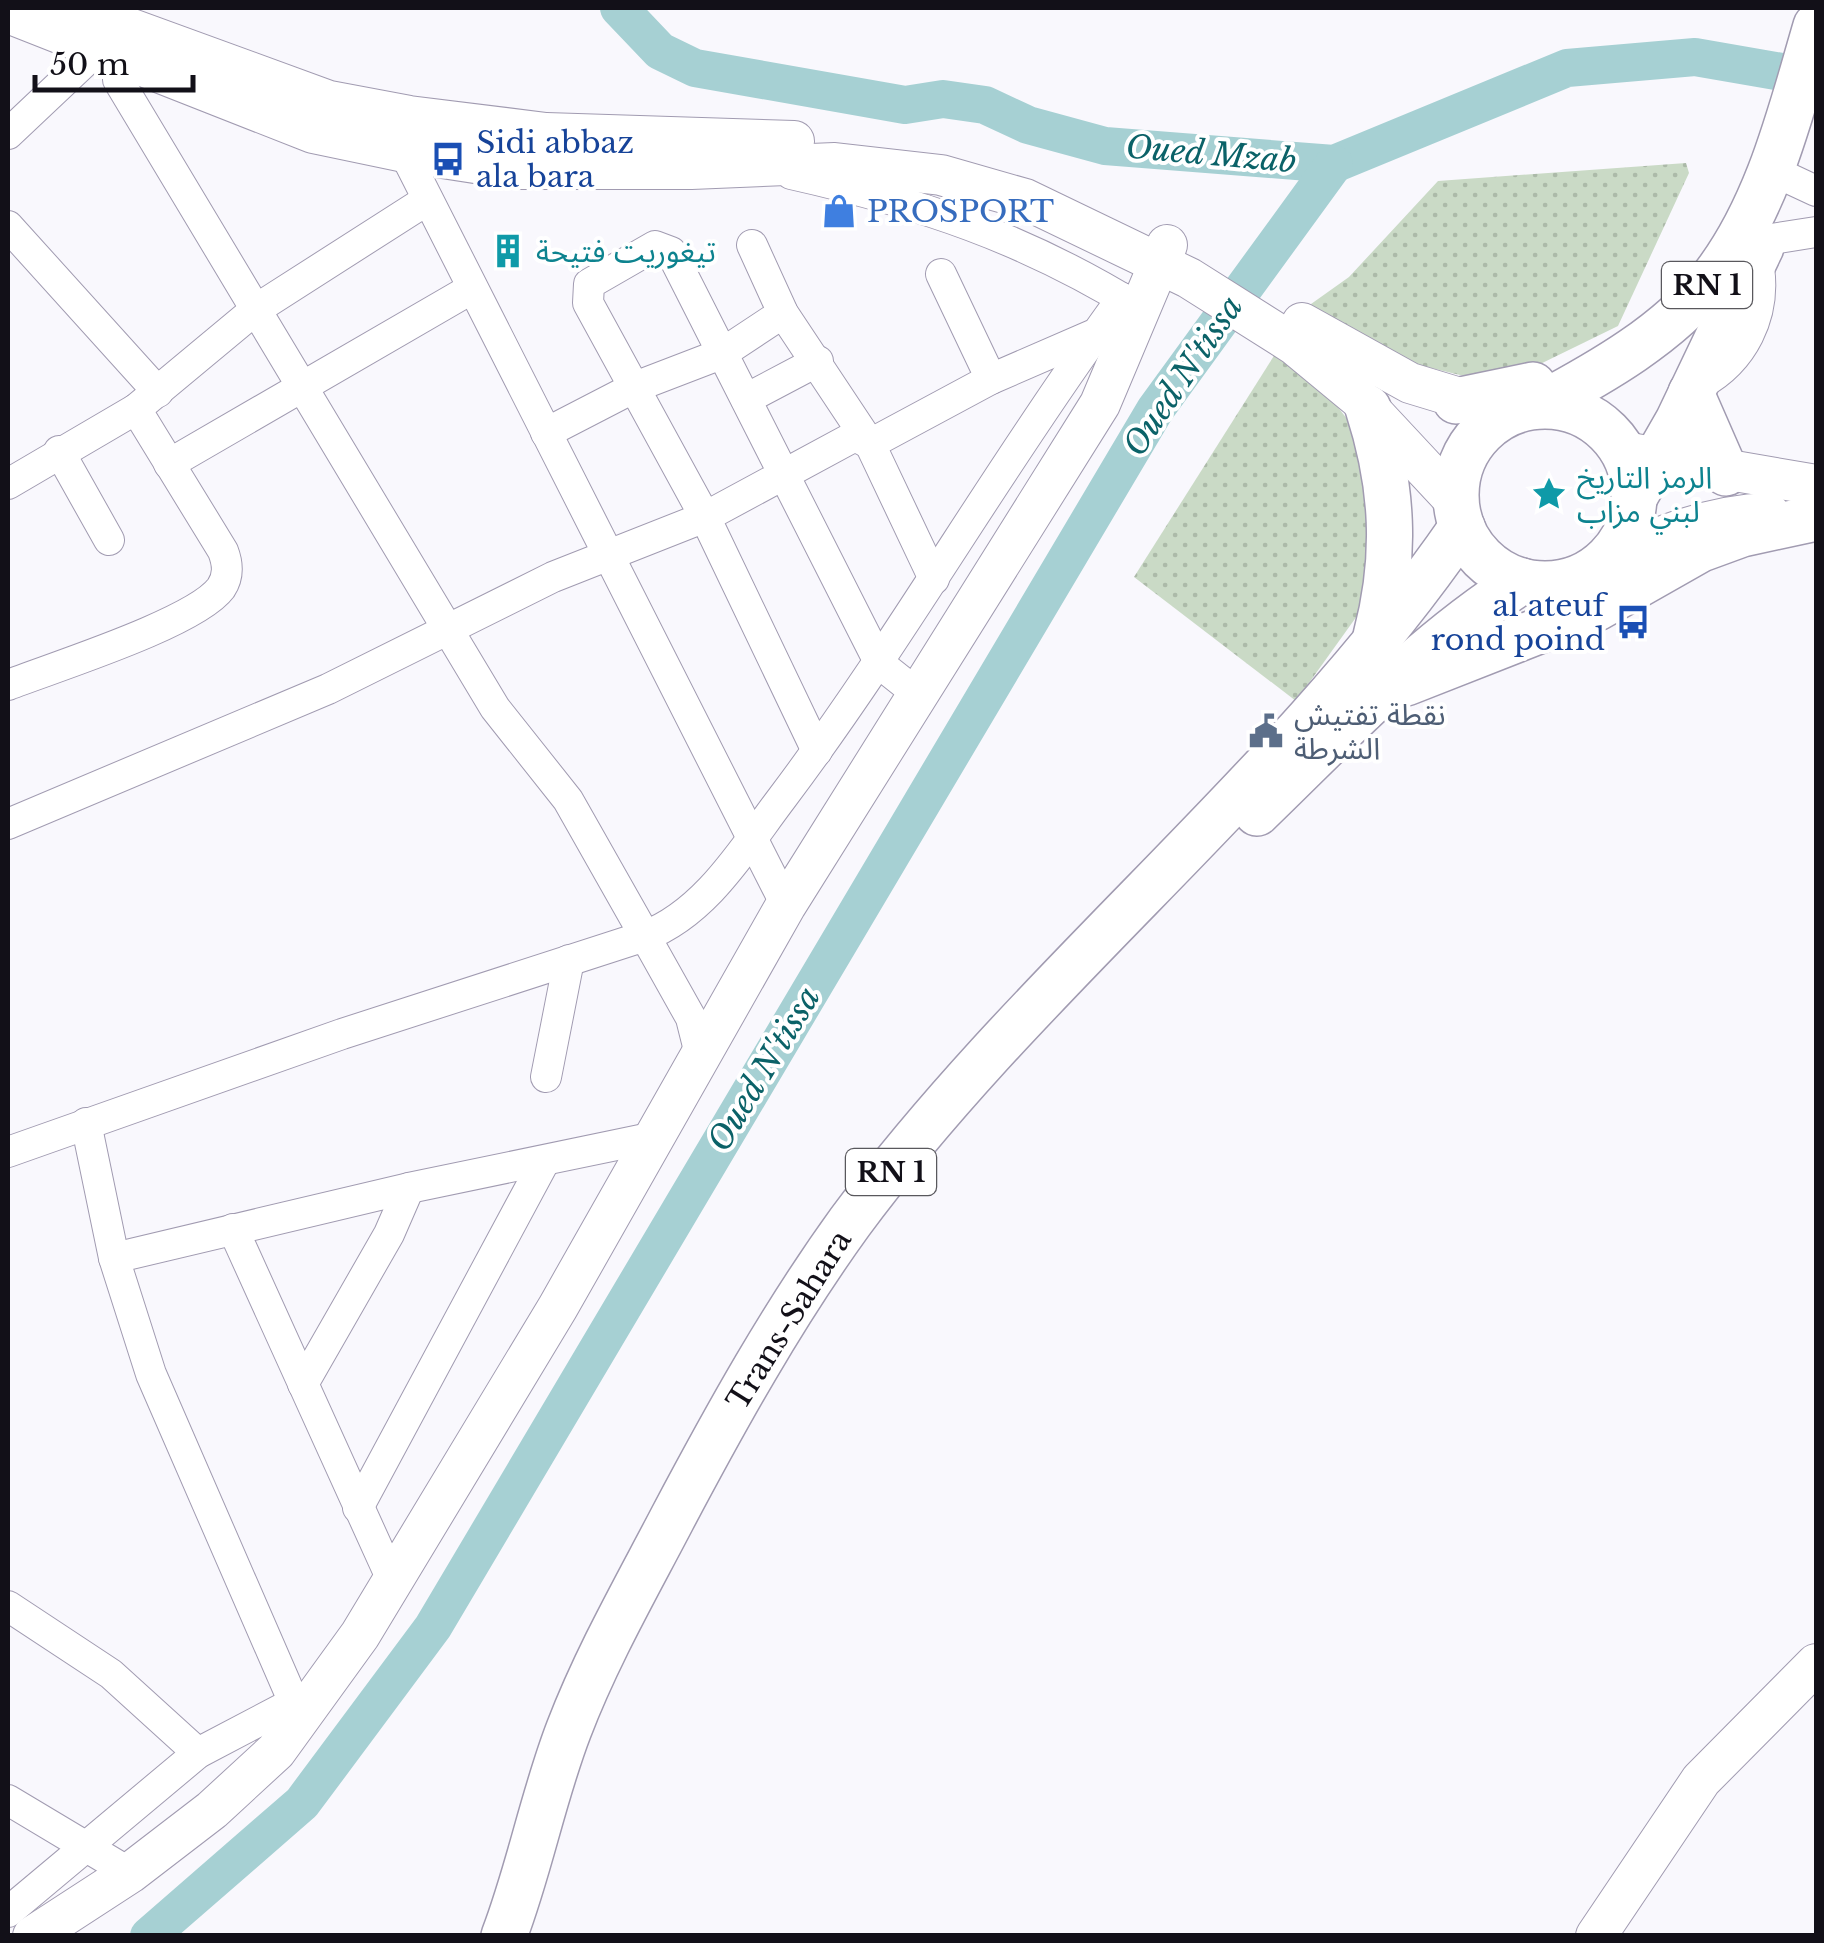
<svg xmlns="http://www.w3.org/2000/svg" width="1824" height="1943" font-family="'Libre Baskerville','Noto Sans Arabic',serif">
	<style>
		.grass { fill: url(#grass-dots) }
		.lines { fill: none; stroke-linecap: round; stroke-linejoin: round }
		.river { stroke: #a6d0d3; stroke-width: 38 }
		.minor-casing { stroke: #a19bb1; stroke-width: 32 }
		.major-casing { stroke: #a19bb1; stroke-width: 42 }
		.highway-casing { stroke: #a19bb1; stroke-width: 48 }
		.minor { stroke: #fff; stroke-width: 30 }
		.major { stroke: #fff; stroke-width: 40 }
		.highway { stroke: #fff; stroke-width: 45 }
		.labels { text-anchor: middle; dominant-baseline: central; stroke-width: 8; stroke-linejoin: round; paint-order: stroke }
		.shield { fill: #fff; stroke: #59585d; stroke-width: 2.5 }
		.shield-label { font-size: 28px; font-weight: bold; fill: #121018 }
		.transit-label { font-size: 30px; fill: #164399; stroke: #fff; text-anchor: start }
		.shop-label { font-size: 30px; fill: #366cbe; stroke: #fff; text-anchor: start }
		.culture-label { font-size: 30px; fill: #0d838f; stroke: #fff; text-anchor: start }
		.service-label { font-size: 30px; fill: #4e5e75; stroke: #fff; text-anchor: start }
		.street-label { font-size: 30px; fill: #121018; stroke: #fff }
		.water-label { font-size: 32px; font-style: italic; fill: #0b6268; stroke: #fff }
	</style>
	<defs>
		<pattern id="grass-dots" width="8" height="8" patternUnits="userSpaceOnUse" patternTransform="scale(2.5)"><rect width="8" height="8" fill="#cadac6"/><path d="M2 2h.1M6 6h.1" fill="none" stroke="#acbaa9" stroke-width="1.8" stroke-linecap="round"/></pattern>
	</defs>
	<rect width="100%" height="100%" fill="#f9f8fd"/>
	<g class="grass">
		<path d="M1686 163 1689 173 1618 326 1532 368 1464 376 1419 365 1304 309 1349 277 1438 181Z"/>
		<path d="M1277 351 1330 397 1358 433 1372 504 1362 609 1296 701 1134 577Z"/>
	</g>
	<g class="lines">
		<g class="river">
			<path d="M619 8 660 51 695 68 905 105 943 99 985 105 1028 125 1105 146 1334 164 1567 68 1695 57 1793 74 1816 69"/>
			<path d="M149 1936 302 1803 433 1627 1155 410 1334 164"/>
		</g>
		<g class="minor-casing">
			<g id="minor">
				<path d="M128 39 118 58V80L495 708 568 800 645 936C706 913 744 848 782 798 895 648 988 485 1097 333"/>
				<path d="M8 134 97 50"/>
				<path d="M404 152 786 905"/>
				<path d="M1769 169 1816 191"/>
				<path d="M791 174C920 203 1025 238 1138 308"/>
				<path d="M8 226 158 392"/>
				<path d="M1765 240 1816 232"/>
				<path d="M752 245 783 313 870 444 934 579"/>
				<path d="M941 274 991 379"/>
				<path d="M1701 384C1743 361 1766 316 1759 268"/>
				<path d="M746 399 818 361"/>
				<path d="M546 433 635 387 721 354 783 313"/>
				<path d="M59 451 109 540"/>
				<path d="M169 464 471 289"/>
				<path d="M8 484 136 409 255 310 427 200"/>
				<path d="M8 685C54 667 195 623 221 588 229 576 228 564 223 551L136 409"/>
				<path d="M817 751 705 517 588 303 589 284 655 246 671 252 880 664 919 695"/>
				<path d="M8 824 328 689 553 577 705 517 855 436 870 444 991 379 1097 333 1122 298"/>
				<path d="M546 1077 569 960"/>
				<path d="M86 1123 114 1258 151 1374 302 1721"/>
				<path d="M8 1152 342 1034 645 936 691 1018 701 1058"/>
				<path d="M233 1229 393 1582"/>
				<path d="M114 1258 409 1188 650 1138"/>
				<path d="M303 1384 389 1234 409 1188"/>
				<path d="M358 1508 543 1164"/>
				<path d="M8 1606 111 1674 198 1753"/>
				<path d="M8 1800 130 1873"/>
				<path d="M8 1912 198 1753 295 1702"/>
			</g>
		</g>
		<g class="major-casing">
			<g id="major">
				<path d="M74 8 329 101 409 116 546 133 794 141"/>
				<path d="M8 13 313 133 404 152 514 169H691L835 163 941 175 1025 199 1189 278 1295 345 1359 398 1456 502"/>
				<path d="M1302 323 1410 383 1489 407"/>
				<path d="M1624 452 1816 485"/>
				<path d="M1606 560C1659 536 1711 515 1769 513"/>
				<path d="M33 1936 130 1873 212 1810 276 1751 360 1635 558 1307 786 905 1100 404 1167 245"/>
				<path d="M1596 1936 1701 1780 1816 1664"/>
			</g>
		</g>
		<g class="highway-casing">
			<g id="highway">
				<path d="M1691 393 1726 473"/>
				<path d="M1456 401 1533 385"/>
				<path d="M1540 405C1600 373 1669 334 1712 279 1768 208 1791 111 1816 26"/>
				<circle cx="1545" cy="495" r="89"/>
				<path d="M1368 408C1393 485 1397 557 1376 636"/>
				<path d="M1635 496 1678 421 1761 247"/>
				<path d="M1406 683 1597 608 1701 549 1742 534 1816 518"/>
				<path d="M1257 813C1342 731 1421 645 1522 581"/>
				<path d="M504 1936C530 1868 543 1796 569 1729 597 1656 636 1588 672 1519 726 1417 782 1316 850 1222 1034 974 1287 782 1462 527"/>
			</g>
		</g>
		<use href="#minor" class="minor"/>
		<use href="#major" class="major"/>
		<use href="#highway" class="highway"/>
	</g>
	<defs>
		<g id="bus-bare" transform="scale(2.7)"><path d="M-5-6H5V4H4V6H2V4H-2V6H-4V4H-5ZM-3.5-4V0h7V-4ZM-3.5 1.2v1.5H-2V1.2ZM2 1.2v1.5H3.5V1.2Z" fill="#1a4fb4" stroke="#fff" stroke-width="2.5" paint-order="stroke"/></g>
		<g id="shop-bare" transform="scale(2.7)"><path d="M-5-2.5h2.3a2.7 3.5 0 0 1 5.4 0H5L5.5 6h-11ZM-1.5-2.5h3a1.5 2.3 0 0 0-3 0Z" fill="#3f7fe0" stroke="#fff" stroke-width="2.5" paint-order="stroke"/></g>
		<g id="building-bare" transform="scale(2.7)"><path d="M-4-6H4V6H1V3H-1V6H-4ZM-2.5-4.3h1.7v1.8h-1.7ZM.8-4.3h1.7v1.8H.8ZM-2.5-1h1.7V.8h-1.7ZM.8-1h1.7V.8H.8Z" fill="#0f9aa8" stroke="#fff" stroke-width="2.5" paint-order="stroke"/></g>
		<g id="sight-bare" transform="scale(2.7)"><path d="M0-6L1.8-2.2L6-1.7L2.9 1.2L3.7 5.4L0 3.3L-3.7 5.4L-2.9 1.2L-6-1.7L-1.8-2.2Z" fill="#0f9aa8" stroke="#fff" stroke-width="2.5" paint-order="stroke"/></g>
		<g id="civic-bare" transform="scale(2.7)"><path d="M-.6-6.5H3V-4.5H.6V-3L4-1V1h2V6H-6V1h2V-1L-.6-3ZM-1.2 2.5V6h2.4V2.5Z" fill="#5c6f8a" stroke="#fff" stroke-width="2.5" paint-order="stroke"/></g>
	</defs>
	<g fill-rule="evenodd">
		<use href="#bus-bare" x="448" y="159"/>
		<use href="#shop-bare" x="839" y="211"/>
		<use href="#building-bare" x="508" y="251"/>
		<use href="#sight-bare" x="1549" y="494"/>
		<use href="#bus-bare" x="1633" y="622"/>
		<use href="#civic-bare" x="1266" y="731"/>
	</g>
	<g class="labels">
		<g class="shield">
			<rect x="1662" y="262" width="90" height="46" rx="8"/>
			<rect x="846" y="1149" width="90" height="46" rx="8"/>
		</g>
		<g class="shield-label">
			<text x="1707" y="285">RN 1</text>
			<text x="891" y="1172">RN 1</text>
		</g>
		<g class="transit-label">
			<text x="476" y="142">Sidi abbaz<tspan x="476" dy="34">ala bara</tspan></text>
			<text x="1605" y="605" text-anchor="end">al ateuf<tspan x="1605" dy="34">rond poind</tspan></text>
		</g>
		<g class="shop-label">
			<text x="867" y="211">PROSPORT</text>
		</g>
		<g class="culture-label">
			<text x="536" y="251">تيغوريت فتيحة</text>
			<text x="1577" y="477">الرمز التاريخ<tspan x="1577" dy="34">لبني مزاب</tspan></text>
		</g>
		<g class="service-label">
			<text x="1294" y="714">نقطة تفتيش<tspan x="1294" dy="34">الشرطة</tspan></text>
		</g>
		<g class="street-label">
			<text transform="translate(789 1320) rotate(-58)">Trans-Sahara</text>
		</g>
		<g class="water-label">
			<text transform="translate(1211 154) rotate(5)">Oued Mzab</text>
			<text transform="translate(1183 376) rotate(-56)">Oued N'tissa</text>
			<text transform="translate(764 1069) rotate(-59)">Oued N'tissa</text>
		</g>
	</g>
	<rect width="1824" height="1943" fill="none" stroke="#121018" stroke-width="20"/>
	<path d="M35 75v15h158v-15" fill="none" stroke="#121018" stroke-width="5"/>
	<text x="50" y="75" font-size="30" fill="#121018" stroke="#ffffff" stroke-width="8" paint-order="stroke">50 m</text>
</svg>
